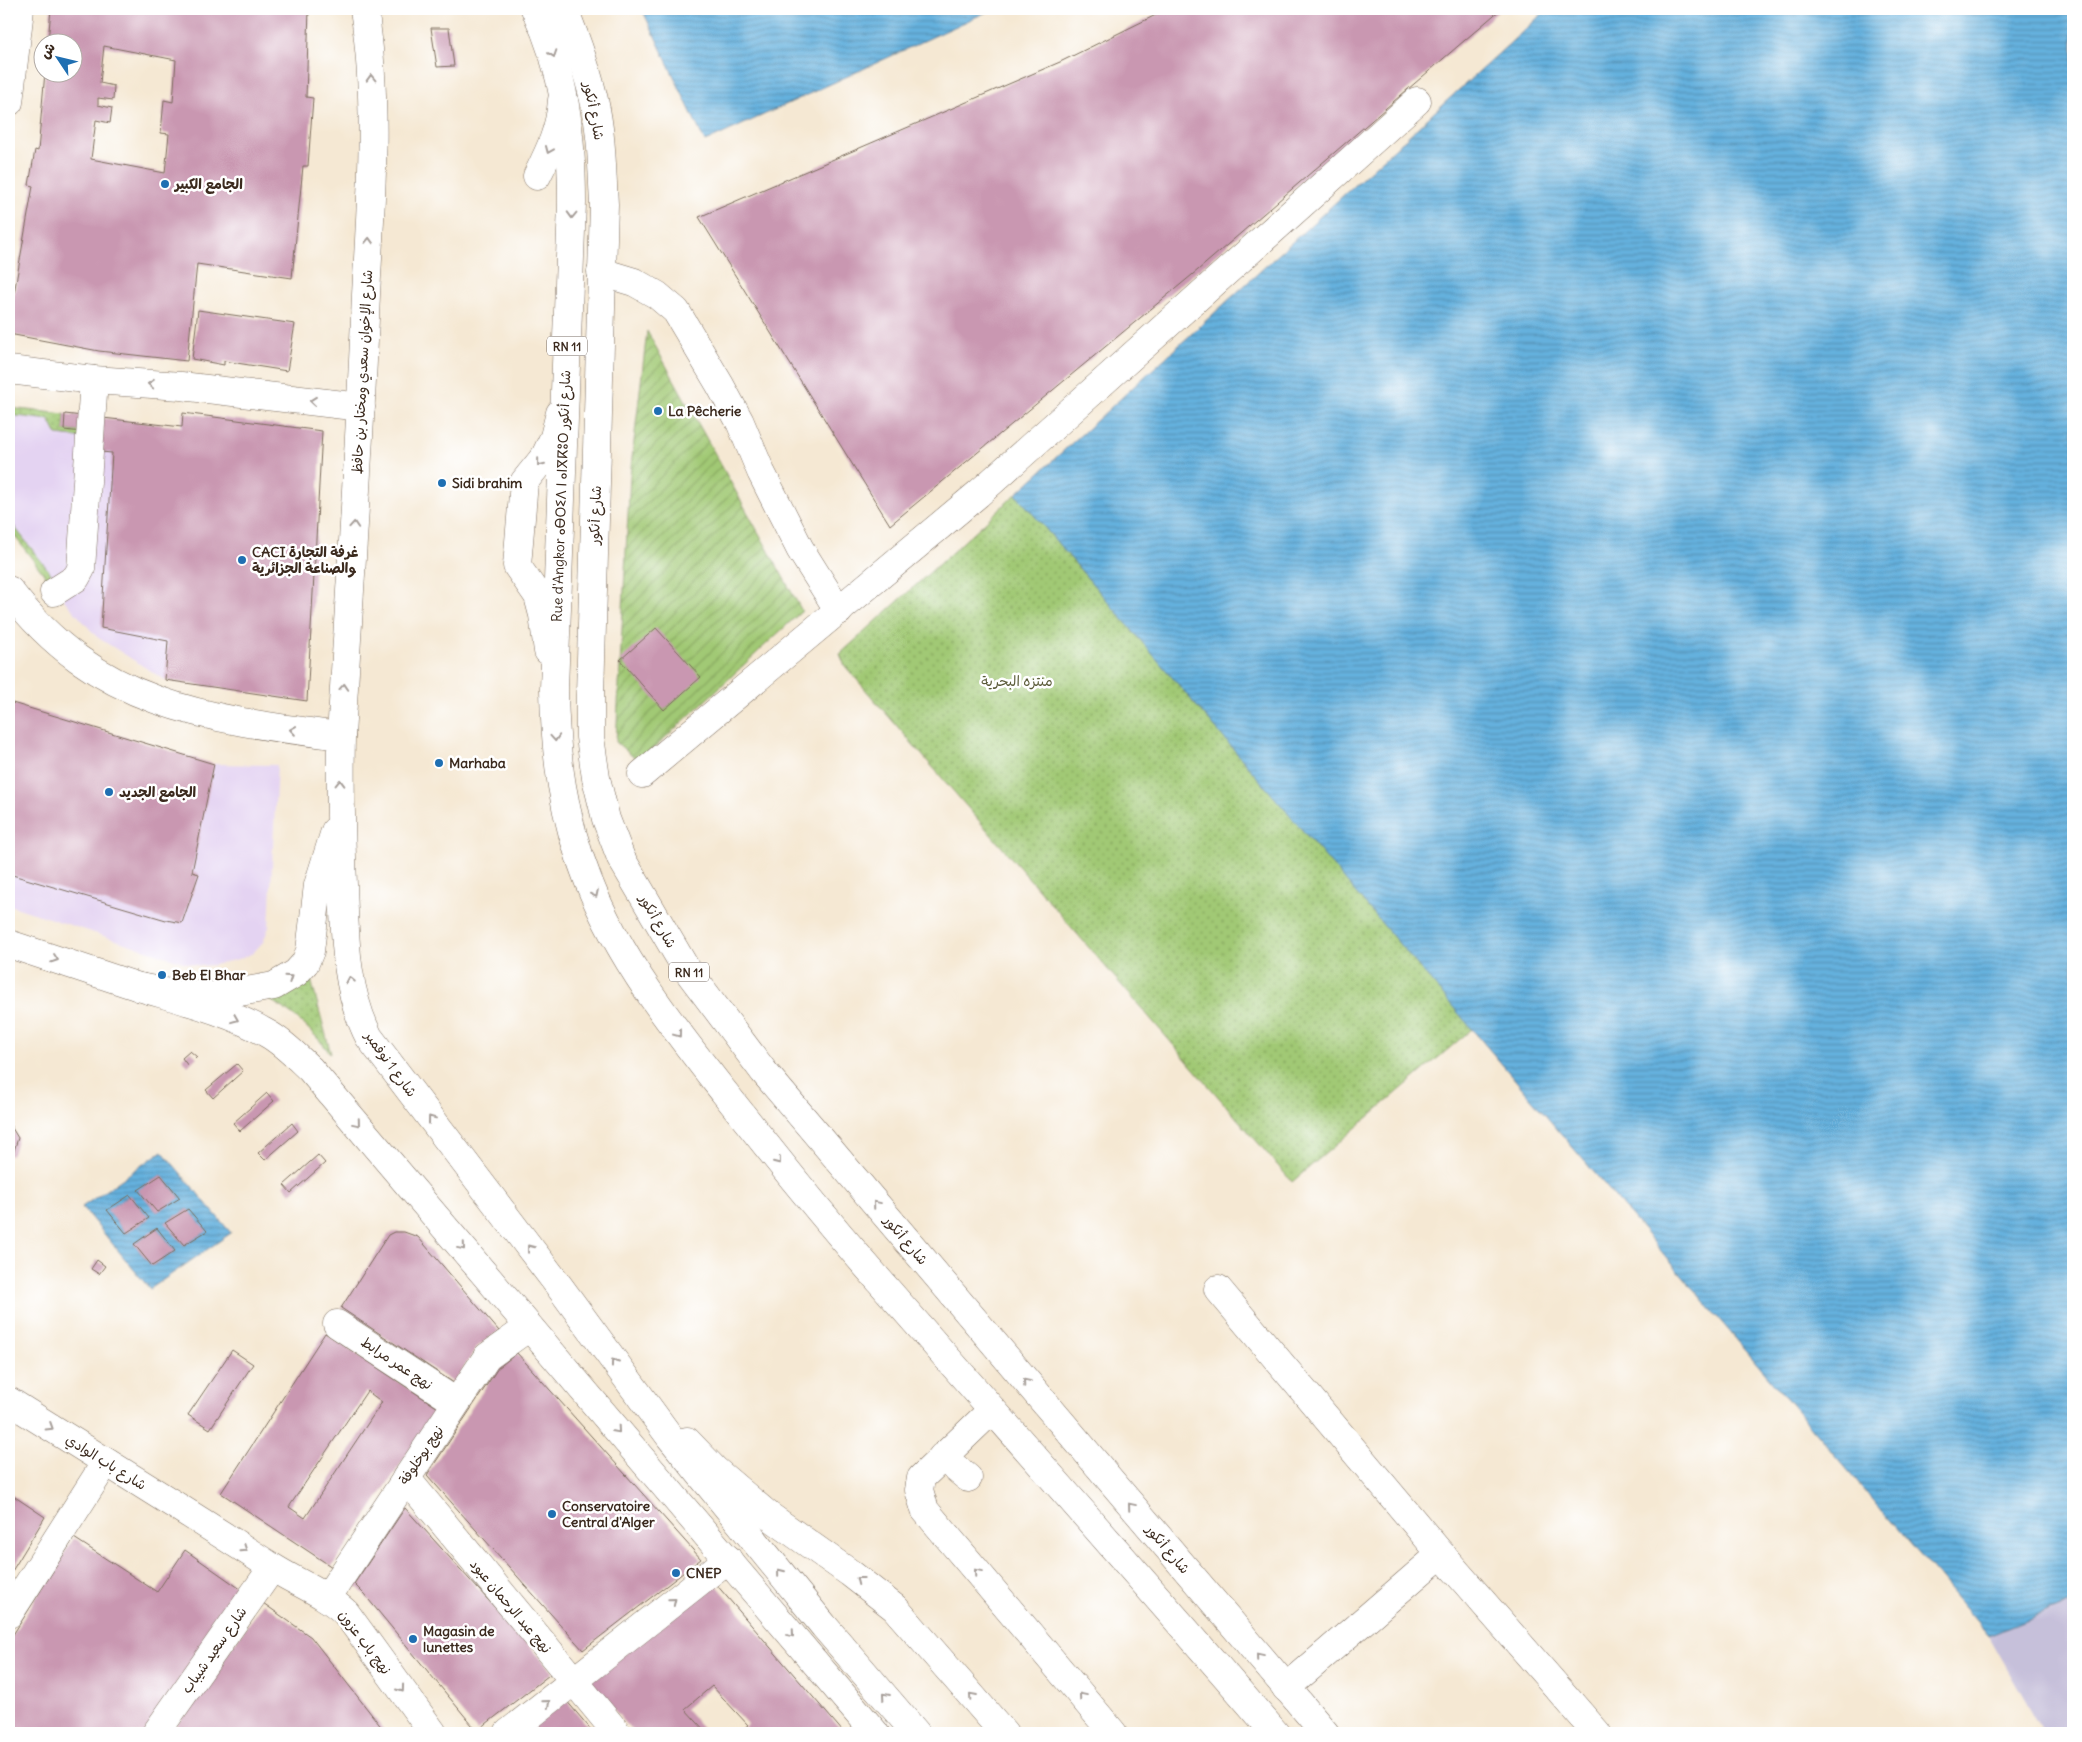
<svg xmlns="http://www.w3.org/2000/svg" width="2082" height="1742" font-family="Delius,'Playpen Sans Arabic','Noto Sans Tifinagh',sans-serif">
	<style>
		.built { fill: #e4d3f2 }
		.industrial { fill: #c6c0da }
		.grass { fill: url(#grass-dots); stroke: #6e7a49 }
		.garden { fill: url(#garden-furrows); stroke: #6e7a49 }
		.water { fill: url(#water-rules); stroke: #506e7e; fill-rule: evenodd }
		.building { fill: #c997b1; fill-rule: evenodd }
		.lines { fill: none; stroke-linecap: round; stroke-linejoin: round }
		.minor-casing { stroke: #7c6c5d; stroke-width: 29 }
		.major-casing { stroke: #7c6c5d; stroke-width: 29 }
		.highway-casing { stroke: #7c6c5d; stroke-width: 29 }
		.minor { stroke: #fff; stroke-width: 28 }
		.major { stroke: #fff; stroke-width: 28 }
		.highway { stroke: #fff; stroke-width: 28 }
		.oneway { stroke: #a79f9a }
		.poi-dot { fill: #1f6fb2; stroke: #fff; stroke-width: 2 }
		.labels { text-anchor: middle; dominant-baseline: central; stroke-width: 5; stroke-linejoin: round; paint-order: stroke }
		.shield { fill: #fff; stroke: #766a62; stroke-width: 1 }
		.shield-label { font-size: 12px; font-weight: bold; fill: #3b2a1e }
		.street-label { font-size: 14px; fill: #3b2a1e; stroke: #fff }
		.poi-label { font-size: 14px; font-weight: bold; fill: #3b2a1e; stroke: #fff; text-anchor: start }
		.park-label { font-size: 14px; fill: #5a5a38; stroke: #fff }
	</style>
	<defs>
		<pattern id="grass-dots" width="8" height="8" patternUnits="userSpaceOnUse" patternTransform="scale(1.25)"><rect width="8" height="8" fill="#a1c974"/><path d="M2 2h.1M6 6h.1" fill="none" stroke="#84a35f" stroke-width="1.8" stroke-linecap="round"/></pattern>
		<pattern id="garden-furrows" width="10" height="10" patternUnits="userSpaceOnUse" patternTransform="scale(1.25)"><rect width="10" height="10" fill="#a1c974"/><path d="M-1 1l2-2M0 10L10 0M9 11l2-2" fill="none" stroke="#84a35f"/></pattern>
		<pattern id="water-rules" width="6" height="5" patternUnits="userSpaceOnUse" patternTransform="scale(1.25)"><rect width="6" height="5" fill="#65b1de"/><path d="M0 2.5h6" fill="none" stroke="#5490b3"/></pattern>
	</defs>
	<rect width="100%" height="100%" fill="#fff"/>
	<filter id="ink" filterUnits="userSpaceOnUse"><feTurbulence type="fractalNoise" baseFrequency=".02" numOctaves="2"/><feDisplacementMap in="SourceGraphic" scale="10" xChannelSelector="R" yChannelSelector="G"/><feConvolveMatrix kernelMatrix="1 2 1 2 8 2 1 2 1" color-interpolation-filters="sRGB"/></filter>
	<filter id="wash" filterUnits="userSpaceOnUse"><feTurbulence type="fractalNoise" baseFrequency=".0096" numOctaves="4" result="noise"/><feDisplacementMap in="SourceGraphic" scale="20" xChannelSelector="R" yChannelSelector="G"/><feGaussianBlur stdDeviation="1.12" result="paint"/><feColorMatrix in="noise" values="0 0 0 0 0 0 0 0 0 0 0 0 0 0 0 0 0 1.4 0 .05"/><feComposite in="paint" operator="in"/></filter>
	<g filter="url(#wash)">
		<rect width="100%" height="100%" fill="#f5e8d3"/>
		<g class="built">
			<path d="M9 408 181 427 183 413 322 431 307 701 165 680 97 637 64 600 9 529Z"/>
			<path d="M214 764 277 765 269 927 263 942 253 953 242 958 214 965 201 966 186 963 9 905V874L166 920 182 923 199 875 192 872Z"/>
		</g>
		<path class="industrial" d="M2073 1602V1733H2044L1989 1636Z"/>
		<g class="grass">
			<path d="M9 408 65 414 64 430 82 432V438L57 435 49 420 9 415Z"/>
			<path d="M1016 494 1472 1029 1292 1182 845 666 840 654Z"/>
			<path d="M9 520 53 576V578L50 582 9 529Z"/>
			<path d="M310 976 331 1054C309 1027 295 1015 265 997Z"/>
		</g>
		<path class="garden" d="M647 331 802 611 639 762 616 742 630 475Z"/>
		<g class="water">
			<path d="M642 9H993L705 142Z"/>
			<path d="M1545 9H2073V1602L1989 1636 1016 494 1543 13Z"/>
			<path d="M162 1151 231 1233 150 1289 82 1207ZM161 1175 180 1197 157 1212 139 1190ZM130 1195 149 1218 126 1233 108 1210ZM188 1209 206 1231 184 1245 166 1223ZM157 1228 175 1251 152 1266 134 1244Z"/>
		</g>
		<g id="blocks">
			<g class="building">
				<path d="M51 9H309L306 97 313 98 308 166H303L292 278 197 264 187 361 99 351 9 334V322L33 186 29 185 35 150 38 151 45 72H72V42H48ZM104 46 176 60 173 102 164 100 161 133 169 134 165 173 91 159 96 120 110 123 112 108 98 105V98L113 100 114 86 100 83Z"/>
				<path d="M1168 9H1501L1198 270 890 525 699 217 1060 62Z"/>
				<path d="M431 28H449L454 66 437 67Z"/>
				<path d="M198 310 295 324 287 371 224 361V365L192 359Z"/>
				<path d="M183 413 322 431 307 701 165 680 168 641 101 628 112 453 101 452 103 418 182 427Z"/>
				<path d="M65 414 82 416V432L64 430Z"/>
				<path d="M656 628 701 677 664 710 620 660Z"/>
				<path d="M9 702 214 764 192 872 199 874 182 923 166 920 9 874Z"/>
				<path d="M190 1051 197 1057 188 1066 182 1058Z"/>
				<path d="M237 1064 243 1071 213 1098 206 1090Z"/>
				<path d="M267 1093 274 1101 240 1131 233 1123Z"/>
				<path d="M9 1123 18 1138 13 1154 9 1156Z"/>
				<path d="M292 1123 298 1131 265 1160 258 1153Z"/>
				<path d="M318 1155 325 1163 291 1193 284 1185Z"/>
				<path d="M161 1175 180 1198 157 1212 138 1190Z"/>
				<path d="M130 1195 149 1218 126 1233 107 1210Z"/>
				<path d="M188 1209 207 1231 184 1245 165 1223Z"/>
				<path d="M157 1228 175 1251 152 1266 134 1244Z"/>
				<path d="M394 1232H404L418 1237 499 1331 477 1347 454 1383 341 1308 388 1235Z"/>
				<path d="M97 1260 105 1266 99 1274 91 1269Z"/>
				<path d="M325 1333 438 1408 332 1567 221 1493ZM367 1391 382 1402 305 1518 289 1507Z"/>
				<path d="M232 1350 253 1364 210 1429 188 1415Z"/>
				<path d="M517 1353 701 1559 583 1650 427 1475 498 1368Z"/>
				<path d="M9 1493 45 1517 9 1576Z"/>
				<path d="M405 1508 553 1672 477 1731 364 1594 354 1584Z"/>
				<path d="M74 1538 157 1592 185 1550 242 1590 146 1733H9V1641Z"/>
				<path d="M715 1583 844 1733H738L748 1725 712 1686 685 1709 707 1733H634L589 1680Z"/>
				<path d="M263 1603 311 1637 386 1733H171Z"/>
				<path d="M565 1699 594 1733H522Z"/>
			</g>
		</g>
	</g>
	<g filter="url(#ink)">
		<use href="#blocks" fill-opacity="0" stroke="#7c6c5d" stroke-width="1"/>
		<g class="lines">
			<g class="minor-casing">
				<g id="minor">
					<path d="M9 102 20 9"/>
					<path d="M537 176C550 150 560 129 562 100"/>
					<path d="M601 272 634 282 657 295 676 311 720 385 740 422 761 472 800 549 839 611"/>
					<path d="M9 370 94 380 181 386 361 407"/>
					<path d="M54 592 76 578 81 569 94 380"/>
					<path d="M548 651 543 615 538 596 517 566 524 482 545 456 554 437 560 413"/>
					<path d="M341 736C350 589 360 442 366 295 371 200 379 103 364 9"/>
					<path d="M642 774 978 494 1417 101"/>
					<path d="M1218 1289 1441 1554 1286 1688"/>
					<path d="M337 1324 456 1402"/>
					<path d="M9 1401C96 1456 183 1509 269 1565 294 1582 324 1592 346 1613L433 1733"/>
					<path d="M992 1410 921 1478 919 1490 925 1510 1113 1733"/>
					<path d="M687 1441 715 1470 768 1515 850 1573 895 1608 1004 1733"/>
					<path d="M942 1457 968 1478"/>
					<path d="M406 1478 617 1733"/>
					<path d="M1441 1554 1597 1733"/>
					<path d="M327 1598 487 1357 529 1327"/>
					<path d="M9 1614 106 1462"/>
					<path d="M156 1733 272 1568"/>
					<path d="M508 1733 728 1559"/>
				</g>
			</g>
			<g class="major-casing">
				<g id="major">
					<path d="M9 590C97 706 206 719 341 736 340 786 341 835 343 885 345 937 345 990 369 1037L559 1286 670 1437 824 1626 916 1733"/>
					<path d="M9 944 139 987 176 994 218 996 274 986 296 973 305 963 310 951 318 885 335 831"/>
					<path d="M139 987C182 1000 229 1011 268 1034 284 1043 297 1057 310 1069L875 1733"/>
				</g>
			</g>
			<g class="highway-casing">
				<g id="highway">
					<path d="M535 9C565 71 572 135 572 203L554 689C555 757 563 816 588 880 619 959 672 1026 724 1092 774 1155 824 1218 877 1278 1010 1430 1144 1581 1275 1733"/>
					<path d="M564 9C576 39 587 69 594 100 602 134 602 170 604 204L590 695V737L596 778 606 819 621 858 685 967 764 1072 1325 1733"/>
				</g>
			</g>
			<use href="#minor" class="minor"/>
			<use href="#major" class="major"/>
			<use href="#highway" class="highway"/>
		</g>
		<defs><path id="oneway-chevron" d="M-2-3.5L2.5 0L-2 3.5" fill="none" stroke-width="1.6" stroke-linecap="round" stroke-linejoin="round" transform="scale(1.25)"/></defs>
		<g class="oneway">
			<use href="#oneway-chevron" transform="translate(553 54) rotate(71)"/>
			<use href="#oneway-chevron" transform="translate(371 78) rotate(-92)"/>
			<use href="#oneway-chevron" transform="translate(549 150) rotate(113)"/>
			<use href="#oneway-chevron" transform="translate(572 215) rotate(92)"/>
			<use href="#oneway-chevron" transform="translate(369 241) rotate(-88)"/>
			<use href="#oneway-chevron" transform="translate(151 384) rotate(-176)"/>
			<use href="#oneway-chevron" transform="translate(313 401) rotate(-174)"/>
			<use href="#oneway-chevron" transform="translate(540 463) rotate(129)"/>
			<use href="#oneway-chevron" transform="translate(354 525) rotate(-86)"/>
			<use href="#oneway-chevron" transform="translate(344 687) rotate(-86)"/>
			<use href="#oneway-chevron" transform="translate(293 730) rotate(-172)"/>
			<use href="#oneway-chevron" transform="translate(555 738) rotate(86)"/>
			<use href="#oneway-chevron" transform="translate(340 783) rotate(-89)"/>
			<use href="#oneway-chevron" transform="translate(595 894) rotate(64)"/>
			<use href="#oneway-chevron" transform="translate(55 959) rotate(19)"/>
			<use href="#oneway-chevron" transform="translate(289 978) rotate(-34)"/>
			<use href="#oneway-chevron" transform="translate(350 980) rotate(-101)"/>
			<use href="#oneway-chevron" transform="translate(235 1019) rotate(22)"/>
			<use href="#oneway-chevron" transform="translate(678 1034) rotate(53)"/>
			<use href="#oneway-chevron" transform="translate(431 1119) rotate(-127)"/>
			<use href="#oneway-chevron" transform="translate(357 1123) rotate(50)"/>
			<use href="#oneway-chevron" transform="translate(778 1161) rotate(52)"/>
			<use href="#oneway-chevron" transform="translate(876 1204) rotate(-130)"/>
			<use href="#oneway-chevron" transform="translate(462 1247) rotate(50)"/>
			<use href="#oneway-chevron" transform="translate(530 1248) rotate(-128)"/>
			<use href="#oneway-chevron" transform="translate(614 1362) rotate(-126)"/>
			<use href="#oneway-chevron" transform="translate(1026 1382) rotate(-130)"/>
			<use href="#oneway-chevron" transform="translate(50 1427) rotate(32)"/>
			<use href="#oneway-chevron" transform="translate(617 1430) rotate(49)"/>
			<use href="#oneway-chevron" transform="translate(1131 1506) rotate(-130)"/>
			<use href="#oneway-chevron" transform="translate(244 1549) rotate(34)"/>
			<use href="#oneway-chevron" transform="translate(780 1572) rotate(-129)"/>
			<use href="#oneway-chevron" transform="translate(977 1572) rotate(-130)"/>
			<use href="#oneway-chevron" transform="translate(859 1580) rotate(-142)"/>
			<use href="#oneway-chevron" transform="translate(673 1601) rotate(-39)"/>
			<use href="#oneway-chevron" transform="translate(791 1634) rotate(50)"/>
			<use href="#oneway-chevron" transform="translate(1259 1656) rotate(-130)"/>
			<use href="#oneway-chevron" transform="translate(401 1689) rotate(54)"/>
			<use href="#oneway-chevron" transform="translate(885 1696) rotate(-131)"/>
			<use href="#oneway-chevron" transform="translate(972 1696) rotate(-131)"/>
			<use href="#oneway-chevron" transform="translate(1082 1696) rotate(-130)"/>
			<use href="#oneway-chevron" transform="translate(547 1703) rotate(-39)"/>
		</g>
	</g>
	<g class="poi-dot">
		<circle cx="165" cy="184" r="5"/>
		<circle cx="658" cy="411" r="5"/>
		<circle cx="442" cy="483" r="5"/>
		<circle cx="242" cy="560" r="5"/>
		<circle cx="439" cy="763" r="5"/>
		<circle cx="109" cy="792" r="5"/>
		<circle cx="162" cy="975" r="5"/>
		<circle cx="552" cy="1514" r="5"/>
		<circle cx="676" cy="1573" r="5"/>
		<circle cx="413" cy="1639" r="5"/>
	</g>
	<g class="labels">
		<g class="shield">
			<rect x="547" y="336.5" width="40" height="19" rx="4"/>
			<rect x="669" y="962.5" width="40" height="19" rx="4"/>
		</g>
		<g class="shield-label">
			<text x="567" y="346">RN 11</text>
			<text x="689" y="972">RN 11</text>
		</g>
		<g class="street-label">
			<text transform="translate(594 111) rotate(79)">شارع أنكور</text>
			<text transform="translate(362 372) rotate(-87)">شارع الإخوان سعدي ومختار بن حافظ</text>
			<text transform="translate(561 496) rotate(-88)">Rue d'Angkor ⴰⴱⵔⵉⴷ ⵏ ⴰⵏⴳⴽⵓⵔ شارع أنكور</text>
			<text transform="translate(595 515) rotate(-88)">شارع أنكور</text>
			<text transform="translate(658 921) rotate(60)">شارع أنكور</text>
			<text transform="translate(391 1064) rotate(54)">شارع 1 نوفمبر</text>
			<text transform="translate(906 1240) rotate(50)">شارع أنكور</text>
			<text transform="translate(397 1363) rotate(34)">نهج عمر مرابط</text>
			<text transform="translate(421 1455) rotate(-56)">نهج بوخلوفة</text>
			<text transform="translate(106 1462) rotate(32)">شارع باب الوادي</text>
			<text transform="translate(1168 1549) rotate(50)">شارع أنكور</text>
			<text transform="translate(511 1606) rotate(50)">نهج عبد الرحمان عبود</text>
			<text transform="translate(365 1642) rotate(53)">نهج باب عزون</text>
			<text transform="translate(214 1650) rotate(-55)">شارع سعيد شيباب</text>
		</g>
		<g class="poi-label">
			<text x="175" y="184">الجامع الكبير</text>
			<text x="668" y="411">La Pêcherie</text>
			<text x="452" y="483">Sidi brahim</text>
			<text x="252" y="552">CACI غرفة التجارة<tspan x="252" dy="16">والصناعة الجزائرية</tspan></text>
			<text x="449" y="763">Marhaba</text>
			<text x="119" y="792">الجامع الجديد</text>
			<text x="172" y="975">Beb El Bhar</text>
			<text x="562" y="1506">Conservatoire<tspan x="562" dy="16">Central d'Alger</tspan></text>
			<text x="686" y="1573">CNEP</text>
			<text x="423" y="1631">Magasin de<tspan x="423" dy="16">lunettes</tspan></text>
		</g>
		<g class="park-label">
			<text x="1017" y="681">منتزه البحرية</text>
		</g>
	</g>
	<rect width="2082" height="1742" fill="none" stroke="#fff" stroke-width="30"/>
	<g transform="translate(58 58) rotate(305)"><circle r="24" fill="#ffffff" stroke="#b1aaa5"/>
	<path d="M0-4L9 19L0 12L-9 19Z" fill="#1f6fb2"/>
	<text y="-8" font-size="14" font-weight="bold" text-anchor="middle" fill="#3b2a1e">ش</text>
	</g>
</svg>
